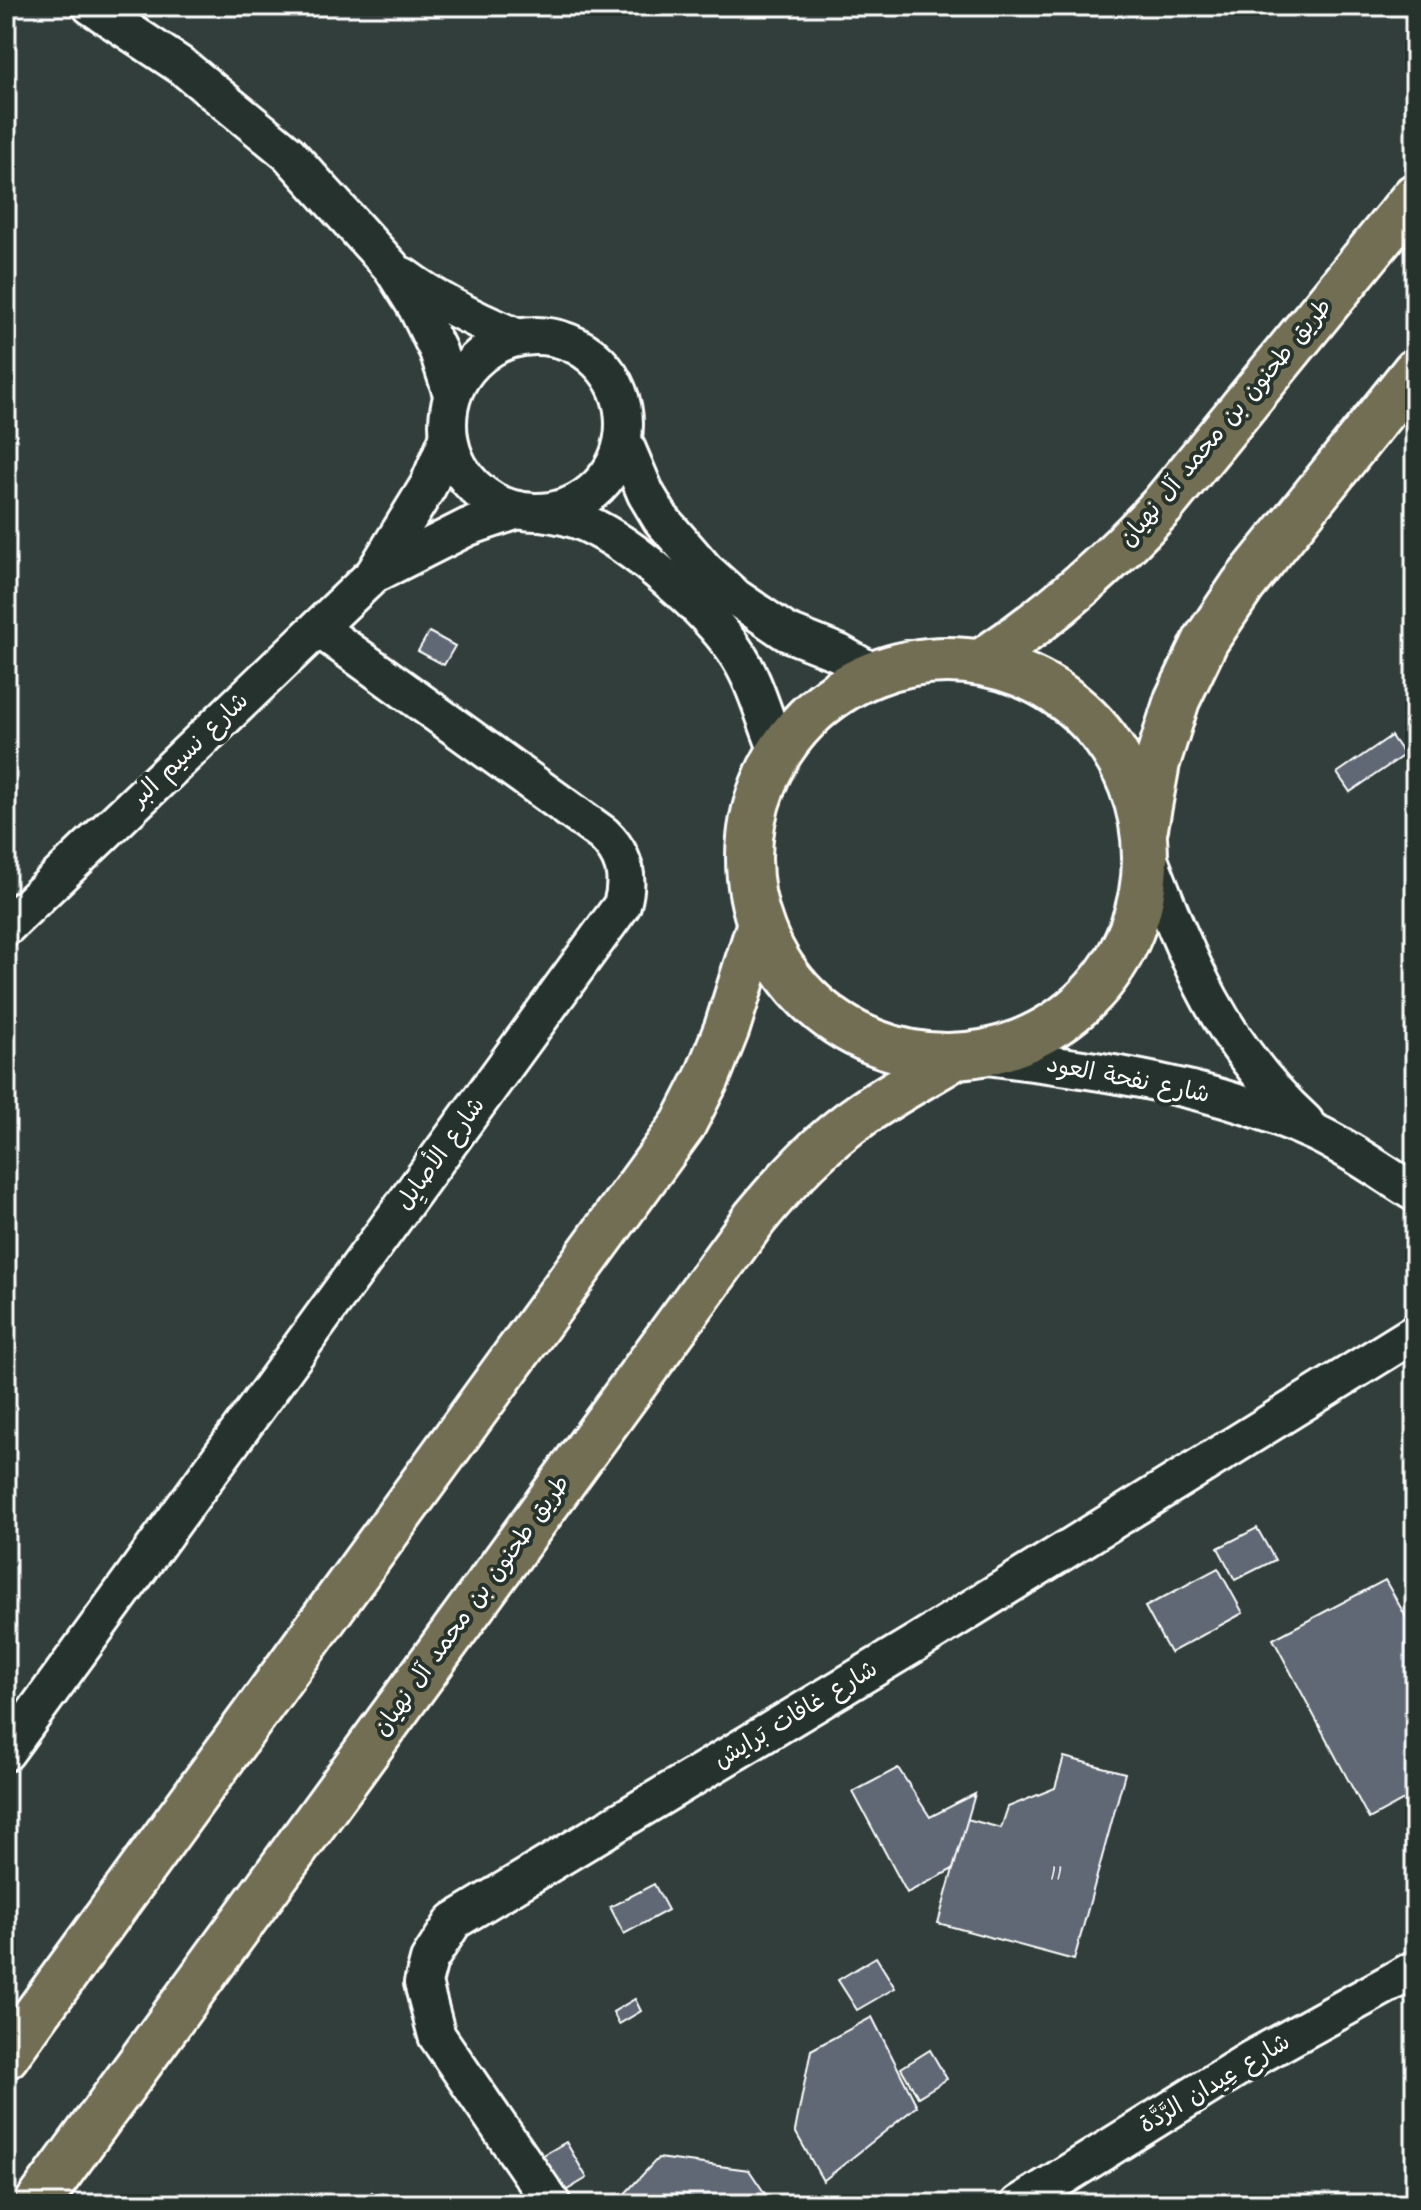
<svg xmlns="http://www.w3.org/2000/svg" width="1421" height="2210" font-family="Kalam,'Playpen Sans Arabic',sans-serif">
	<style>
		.building { fill: #606875; stroke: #fff; stroke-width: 2 }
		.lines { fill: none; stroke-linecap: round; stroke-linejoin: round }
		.minor-casing { stroke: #fff; stroke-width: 42 }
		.primary-casing { stroke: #fff; stroke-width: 50 }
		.motorway-casing { stroke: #fff; stroke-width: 50 }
		.minor { stroke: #26332d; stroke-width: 36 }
		.primary { stroke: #726e52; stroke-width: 44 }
		.motorway { stroke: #726e52; stroke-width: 44 }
		.labels { text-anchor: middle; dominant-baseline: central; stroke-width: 8; stroke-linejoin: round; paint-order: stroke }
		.number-label { font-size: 20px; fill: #d7d9dc }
		.street-label { font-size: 24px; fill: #fff; stroke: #26332d }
	</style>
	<rect width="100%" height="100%" fill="#323e3b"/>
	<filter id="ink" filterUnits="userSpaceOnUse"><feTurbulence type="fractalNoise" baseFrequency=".0125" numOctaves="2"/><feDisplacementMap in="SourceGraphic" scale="16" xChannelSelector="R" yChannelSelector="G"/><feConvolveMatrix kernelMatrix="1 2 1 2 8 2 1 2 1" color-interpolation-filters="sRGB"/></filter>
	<g filter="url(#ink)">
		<g class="building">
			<path d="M429 632 455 646 444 665 418 651Z"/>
			<path d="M1391 736 1404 755 1350 792 1337 773Z"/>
			<path d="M1257 1528 1275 1560 1235 1580 1218 1548Z"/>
			<path d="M1218 1568 1243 1613 1170 1653 1145 1607Z"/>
			<path d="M1385 1580 1406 1617 1415 1612V1794L1369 1819 1273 1639Z"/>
			<path d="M1064 1757 1125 1773 1074 1960 938 1923 967 1819 1001 1828 1008 1807 1055 1788Z"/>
			<path d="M898 1768 930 1817 975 1794 953 1869 907 1893 853 1792Z"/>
			<path d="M654 1884 668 1910 624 1934 610 1907Z"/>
			<path d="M876 1957 895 1988 857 2010 838 1980Z"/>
			<path d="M635 1999 641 2011 619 2024 613 2012Z"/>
			<path d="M872 2017 917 2106 823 2181 795 2131 811 2050Z"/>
			<path d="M930 2050 947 2079 918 2097 901 2068Z"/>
			<path d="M566 2142 587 2178 562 2193 542 2156Z"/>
			<path d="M658 2158 749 2170 772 2204H623L620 2199Z"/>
			<path d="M372 2192 382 2204H358Z"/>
		</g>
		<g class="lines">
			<g class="minor-casing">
				<g id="minor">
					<path d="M91 6 183 67 288 153 392 268 417 308 438 351 452 394"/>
					<path d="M403 276C438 302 475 320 516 337"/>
					<circle cx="536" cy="424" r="88"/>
					<path d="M623 440 646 494 661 519 705 570 735 597 786 632 839 653 874 673"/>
					<path d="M540 512C556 514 572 517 587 524 633 545 707 609 735 651 756 681 764 719 779 753"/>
					<path d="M379 572 468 527 518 510"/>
					<path d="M1147 854C1188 960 1219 1042 1305 1122"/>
					<path d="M6 927 374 574 428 486 448 438"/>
					<path d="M979 1055C1094 1070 1209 1083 1316 1133 1350 1149 1383 1173 1415 1193"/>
					<path d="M6 1752 622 905C630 877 625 855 603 834L318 628"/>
					<path d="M552 2204 437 2036 423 1983 429 1960 454 1921 919 1641 1415 1333"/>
					<path d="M1019 2204 1250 2060 1415 1969"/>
				</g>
			</g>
			<g class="primary-casing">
				<g id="primary">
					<circle cx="947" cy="858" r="198"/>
					<path d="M6 2056 683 1125 707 1078 727 1028 759 926"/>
					<path d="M37 2204 755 1218C788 1178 822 1141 865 1112 894 1092 926 1075 955 1057"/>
				</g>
			</g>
			<g class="motorway-casing">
				<g id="motorway">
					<path d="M981 662C1049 617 1107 566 1162 506L1415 196"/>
					<path d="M1145 828 1157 763 1177 700 1206 640 1243 585 1415 371"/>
				</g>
			</g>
			<use href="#minor" class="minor"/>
			<use href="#primary" class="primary"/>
			<use href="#motorway" class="motorway"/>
		</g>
	</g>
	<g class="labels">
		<g class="number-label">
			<text x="1056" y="1875">11</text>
		</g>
		<g class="street-label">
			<text transform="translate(1226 423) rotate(-50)">طريق طحنون بن محمد آل نهيان</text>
			<text transform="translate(190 750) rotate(-44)">شارع نسيم البر</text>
			<text transform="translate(1128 1080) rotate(11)">شارع نفحة العود</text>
			<text transform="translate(441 1154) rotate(-54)">شارع الأصايِل</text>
			<text transform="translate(472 1606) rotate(-54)">طريق طحنون بن محمد آل نهيان</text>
			<text transform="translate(796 1715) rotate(-31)">شارع غافات بَرايش</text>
			<text transform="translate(1215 2084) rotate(-31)">شارع عِيدان الرَّدَّة</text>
		</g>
	</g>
	<rect width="1421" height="2210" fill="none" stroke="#26332d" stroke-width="32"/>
	<rect x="16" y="16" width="1389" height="2178" fill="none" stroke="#fff" stroke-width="3" filter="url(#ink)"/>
</svg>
